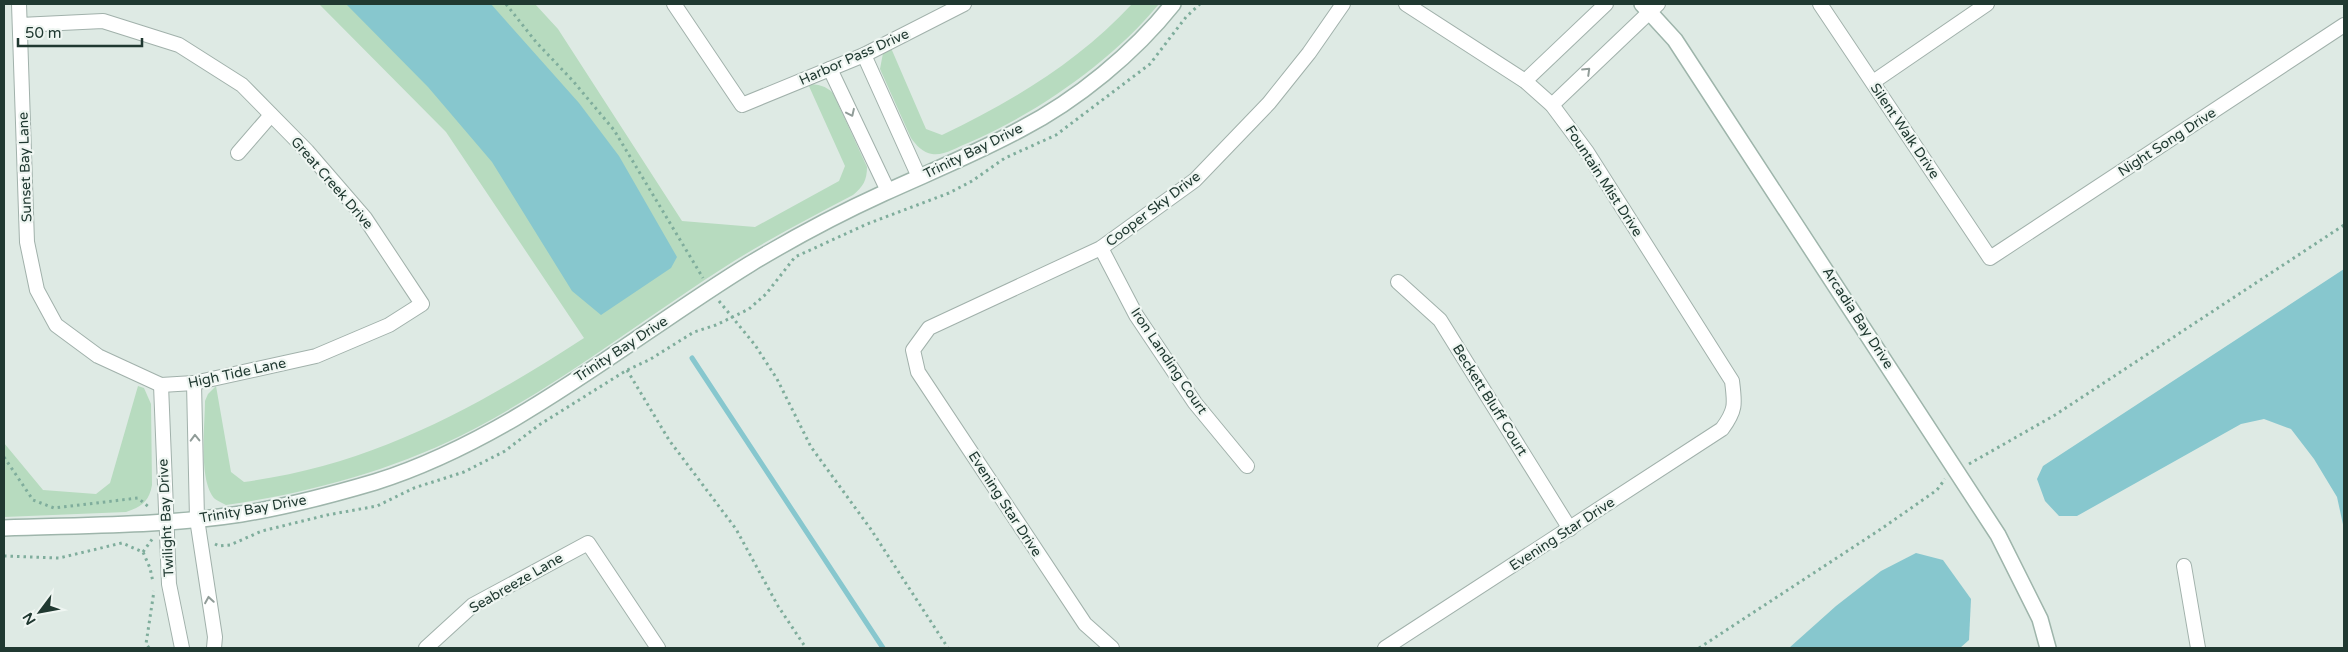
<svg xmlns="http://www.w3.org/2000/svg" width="2348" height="652" font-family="'Varela Round',sans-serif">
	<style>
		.green { fill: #b7dbbf }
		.water { fill: #87c7ce }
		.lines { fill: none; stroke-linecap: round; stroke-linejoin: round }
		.stream { stroke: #87c7ce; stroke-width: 5 }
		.street-casing { stroke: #a1b1ab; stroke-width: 16 }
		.secondary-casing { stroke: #9eb5ab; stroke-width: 18 }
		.path { stroke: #7fad9c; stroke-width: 3; stroke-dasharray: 2.5 4; stroke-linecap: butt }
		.street { stroke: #fff; stroke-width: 14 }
		.secondary { stroke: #fff; stroke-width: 15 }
		.oneway { stroke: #909c98 }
		.labels { text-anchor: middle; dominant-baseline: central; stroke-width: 4.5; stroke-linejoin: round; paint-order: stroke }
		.street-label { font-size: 14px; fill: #203931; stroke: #eff6f2 }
	</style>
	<rect width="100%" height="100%" fill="#deeae4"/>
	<g class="green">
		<path d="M319 4H535L558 29 682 221 755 227 839 181 845 166 808 84C818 84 826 86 833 93L867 167C867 180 863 187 853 195 813 216 773 237 734 261 647 316 565 381 474 429 398 469 310 493 226 505 222 503 218 501 215 499 198 482 205 425 205 401L208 394 216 386 231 472 244 482C373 465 476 408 584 338L446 132Z"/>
		<path d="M1132 4H1159C1111 62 1036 114 968 143 957 147 944 156 932 154 923 153 916 145 911 138L880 69 883 53 891 48 926 129 942 135C1013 101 1078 62 1132 4Z"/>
		<path d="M138 386 144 388 151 404 152 485C149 502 141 507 126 512L4 517V443L43 490 96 494 110 483Z"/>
	</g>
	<g class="water">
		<path d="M346 4H491L579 103 619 156 677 257 671 268 601 315 572 291 492 162 428 87Z"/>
		<path d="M2344 269V529L2337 497 2314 459 2291 429 2264 419 2241 424 2077 516H2059L2045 501 2037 479 2043 466Z"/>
		<path d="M1916 553 1943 560 1971 599 1969 640 1960 648H1789L1836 606 1881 571Z"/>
	</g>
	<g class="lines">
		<path class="stream" d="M692 358 883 648"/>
		<g class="street-casing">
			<g id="street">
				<path d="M19 4 27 242 37 290 56 325 98 356 161 385 194 383 316 356 389 325 422 304 365 218 307 151 242 85 179 45 103 21 20 25"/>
				<path d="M674 4 742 105 864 55 964 4"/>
				<path d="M1820 4 1990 258 2344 25"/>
				<path d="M864 55 919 177"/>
				<path d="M830 69 888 191"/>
				<path d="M1525 81 1606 4"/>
				<path d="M1873 82 1987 4"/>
				<path d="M1552 105 1658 4"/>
				<path d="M238 153 271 115"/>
				<path d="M1101 248 1136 315 1195 403 1247 466"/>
				<path d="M1398 282 1440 320 1570 529"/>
				<path d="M194 383 197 519 215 637 214 648"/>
				<path d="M161 385 169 584 182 648"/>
				<path d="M2184 566 2198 648"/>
				<path d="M426 648 473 605 588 543 658 648"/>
				<path d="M1112 648 1085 624 918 372 913 350 929 328 1101 248 1195 180 1269 103 1309 53 1343 4"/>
				<path d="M1385 648 1722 429C1736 410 1735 404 1732 381L1587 152 1552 105 1525 81 1406 4"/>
			</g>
		</g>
		<g class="secondary-casing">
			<g id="secondary">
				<path d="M1642 4 1675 40 1998 535 2040 619 2048 648"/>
				<path d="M4 528C82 525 163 526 241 514 286 507 331 495 375 482 514 438 628 339 750 264 793 238 838 214 884 193 930 172 977 153 1021 129 1077 100 1134 53 1173 4"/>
			</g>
		</g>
		<g class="path">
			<path d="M506 4 536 42 573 81 614 130 703 278"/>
			<path d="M719 301 755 345 777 379 811 447 870 528 948 648"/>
			<path d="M627 370 669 440 736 529 778 606 806 648"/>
			<path d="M4 457 33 500 54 508 138 498 150 508"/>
			<path d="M1969 464 2055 415 2344 225"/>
			<path d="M215 544 219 546 230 545 262 531 327 515 377 506 414 488 464 472 505 451 539 425 627 370 649 360 694 332 716 325 749 309 766 294 795 257 867 224 949 193 972 181 1005 158 1056 135 1150 64 1186 17 1200 4"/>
			<path d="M143 552 153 538"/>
			<path d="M4 556 59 558 122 543 143 552 150 568 153 582"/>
			<path d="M149 648 146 644 154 591"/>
			<path d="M1699 648 1881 529 1937 490 1945 479"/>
		</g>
		<use href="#street" class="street"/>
		<use href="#secondary" class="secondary"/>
	</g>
	<defs><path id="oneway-chevron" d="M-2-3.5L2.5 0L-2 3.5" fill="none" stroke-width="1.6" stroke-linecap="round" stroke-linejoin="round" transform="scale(1.25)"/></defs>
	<g class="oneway">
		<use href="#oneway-chevron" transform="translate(1587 71) rotate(-44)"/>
		<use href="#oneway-chevron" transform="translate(851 113) rotate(65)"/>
		<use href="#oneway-chevron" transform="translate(195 438) rotate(-91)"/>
		<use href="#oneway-chevron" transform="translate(209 600) rotate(-99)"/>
	</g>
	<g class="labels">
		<g class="street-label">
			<text transform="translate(854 57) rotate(-24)">Harbor Pass Drive</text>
			<text transform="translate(1905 131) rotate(56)">Silent Walk Drive</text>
			<text transform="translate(2167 142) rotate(-33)">Night Song Drive</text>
			<text transform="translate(973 151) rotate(-26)">Trinity Bay Drive</text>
			<text transform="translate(25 167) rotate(-92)">Sunset Bay Lane</text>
			<text transform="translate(1604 181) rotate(57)">Fountain Mist Drive</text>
			<text transform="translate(332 183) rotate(49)">Great Creek Drive</text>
			<text transform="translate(1153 209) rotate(-37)">Cooper Sky Drive</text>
			<text transform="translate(1858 318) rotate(57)">Arcadia Bay Drive</text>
			<text transform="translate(621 349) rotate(-33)">Trinity Bay Drive</text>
			<text transform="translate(1169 361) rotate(56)">Iron Landing Court</text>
			<text transform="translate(237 373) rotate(-12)">High Tide Lane</text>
			<text transform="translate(1490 400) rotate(58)">Beckett Bluff Court</text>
			<text transform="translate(1005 504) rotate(57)">Evening Star Drive</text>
			<text transform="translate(253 509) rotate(-10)">Trinity Bay Drive</text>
			<text transform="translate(166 518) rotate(-93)">Twilight Bay Drive</text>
			<text transform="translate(1562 534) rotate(-33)">Evening Star Drive</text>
			<text transform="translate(516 583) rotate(-30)">Seabreeze Lane</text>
		</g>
	</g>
	<rect width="2348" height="652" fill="none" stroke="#203931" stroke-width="10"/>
	<g transform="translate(40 612) rotate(238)" stroke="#eff6f2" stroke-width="4" paint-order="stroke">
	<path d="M0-4L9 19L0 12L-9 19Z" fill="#203931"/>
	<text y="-8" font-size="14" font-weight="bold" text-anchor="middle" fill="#203931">N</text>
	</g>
	<path d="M18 38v8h124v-8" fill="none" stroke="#203931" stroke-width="2.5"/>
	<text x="25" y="38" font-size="15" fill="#203931" stroke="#eff6f2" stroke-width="4" paint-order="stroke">50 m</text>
</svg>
